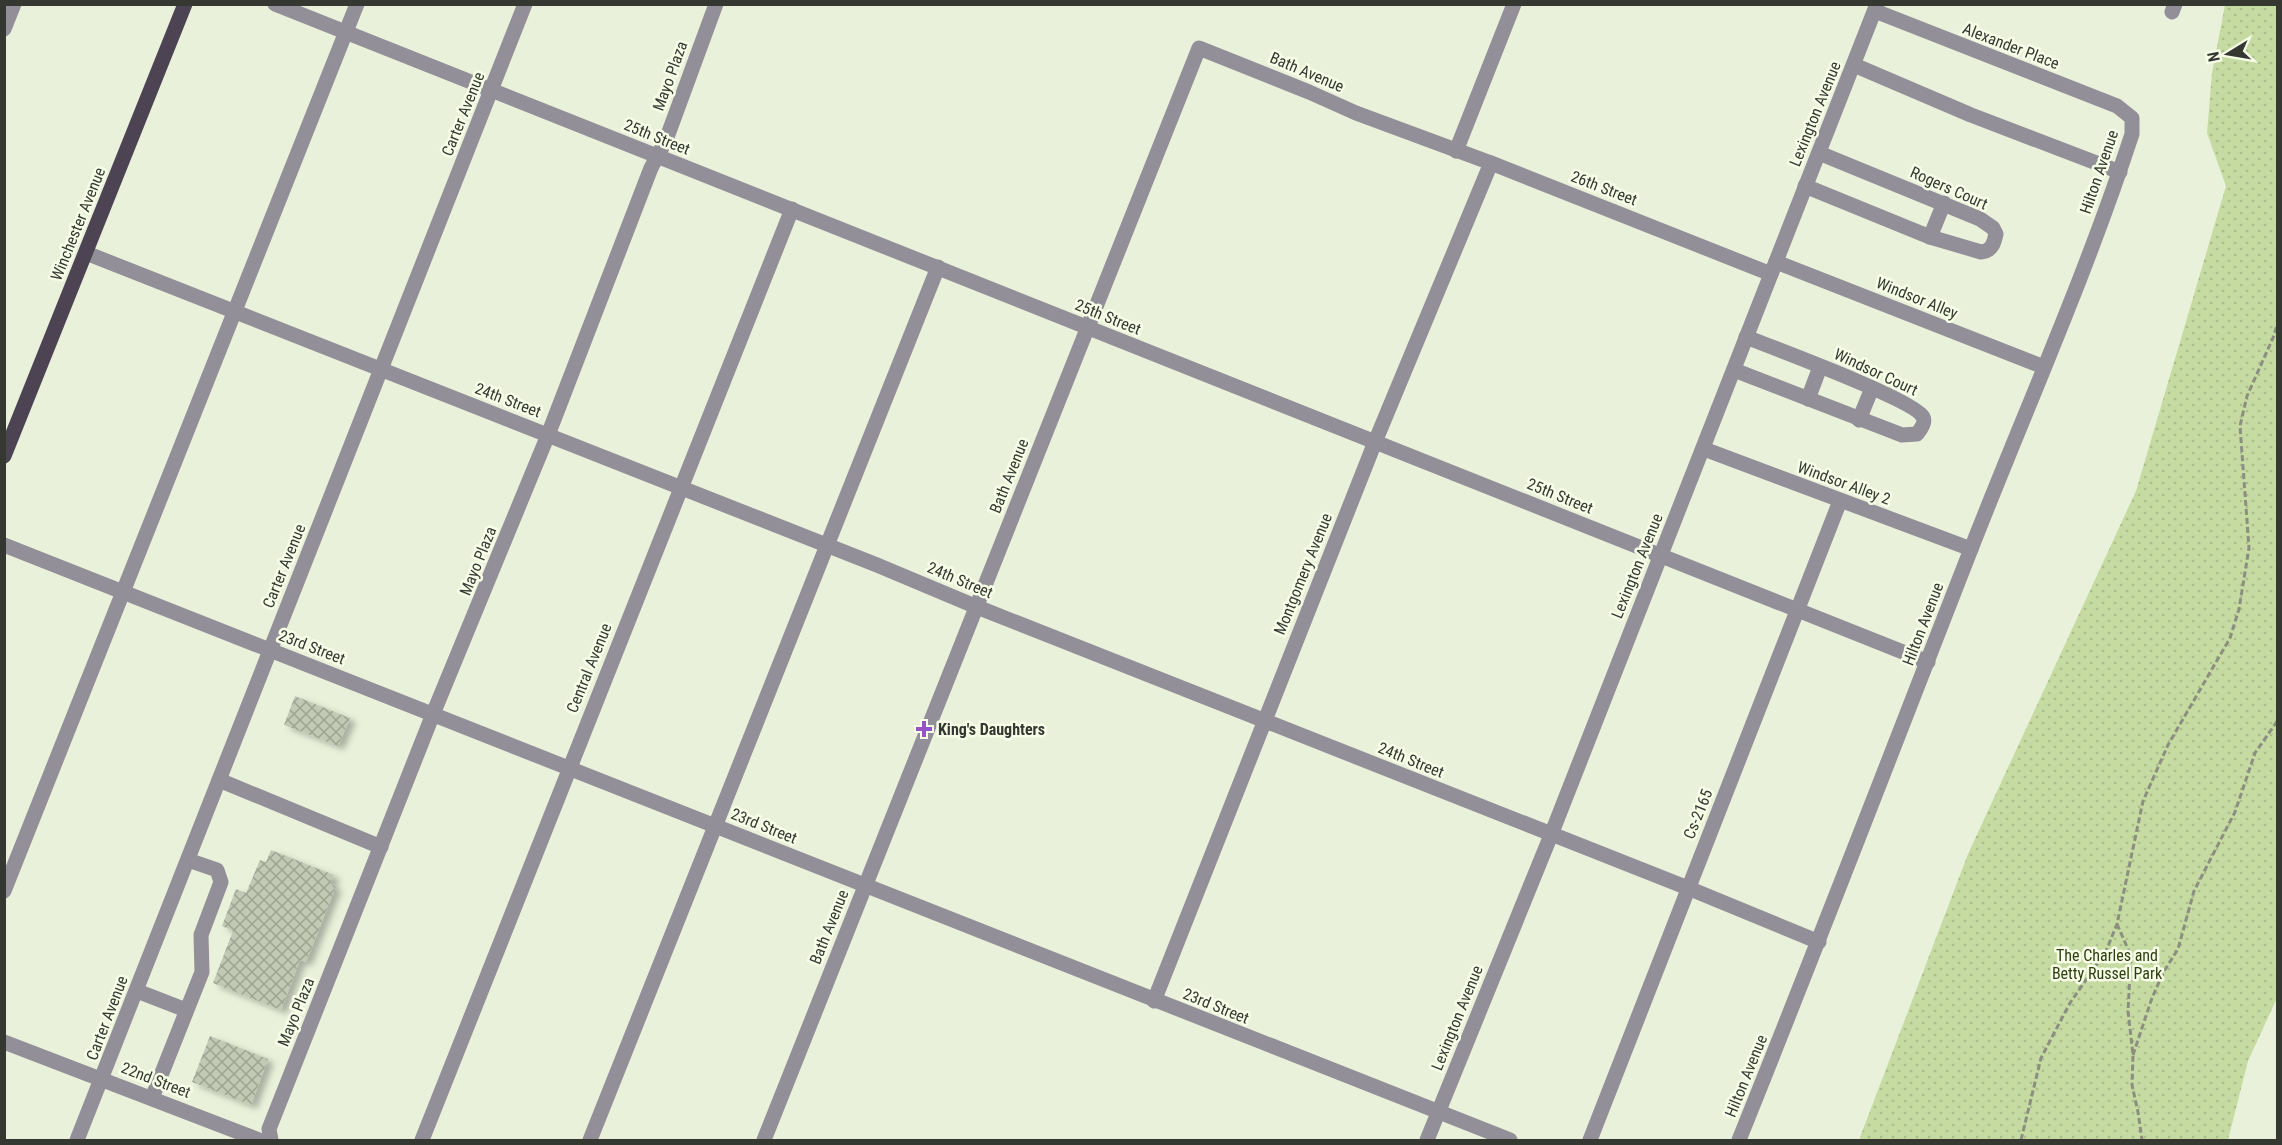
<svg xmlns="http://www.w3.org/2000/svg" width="2282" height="1145" font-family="'Roboto Condensed',sans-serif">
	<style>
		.park { fill: url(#park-dots) }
		.building { fill: url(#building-cross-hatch); filter: url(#shadow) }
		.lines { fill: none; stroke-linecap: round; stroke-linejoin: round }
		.path { stroke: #8a8f81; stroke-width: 3; stroke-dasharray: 6 3; stroke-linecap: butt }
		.minor { stroke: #938f98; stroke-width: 15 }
		.major { stroke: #4c4453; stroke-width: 15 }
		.poi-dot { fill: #9653c8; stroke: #f6fee8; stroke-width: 2 }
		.labels { text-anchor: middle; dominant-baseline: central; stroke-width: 5; stroke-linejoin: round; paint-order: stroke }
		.street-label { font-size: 16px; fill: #353830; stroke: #f6fee8 }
		.poi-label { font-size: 16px; font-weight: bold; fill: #353830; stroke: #f6fee8; text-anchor: start }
		.park-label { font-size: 16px; fill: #303d0e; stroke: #f6fee8 }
	</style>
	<defs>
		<pattern id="park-dots" width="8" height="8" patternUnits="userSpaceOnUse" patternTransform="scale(1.5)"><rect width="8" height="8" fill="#c6dba1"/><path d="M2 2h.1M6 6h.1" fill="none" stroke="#abbd8b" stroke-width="1.8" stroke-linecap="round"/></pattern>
		<pattern id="building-cross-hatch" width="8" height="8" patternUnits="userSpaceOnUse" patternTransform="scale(1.5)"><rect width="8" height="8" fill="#c1c8b3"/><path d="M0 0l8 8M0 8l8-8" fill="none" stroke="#9ea392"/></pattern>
		<filter id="shadow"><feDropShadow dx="6" dy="4" stdDeviation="3" flood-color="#0004"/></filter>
	</defs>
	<rect width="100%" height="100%" fill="#e9f1db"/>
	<path class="park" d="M2225 5H2277V998L2248 1061 2228 1140H1859L1968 854 2136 491 2226 186 2207 133 2212 73Z"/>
	<g class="building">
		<path d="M295 696 350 718 338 746 284 725Z"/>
		<path d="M271 850 334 875 330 884 336 886 306 962 300 960 281 1010 213 983 233 931 222 926 236 889 246 893 260 860 266 862Z"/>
		<path d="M210 1036 268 1059 251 1105 192 1082Z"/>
	</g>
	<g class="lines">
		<g class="path">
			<path d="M2278 138V140"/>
			<path d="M2117 924 2131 956 2128 1011 2133 1055 2132 1085 2138 1112 2142 1140"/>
			<path d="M2133 1055 2152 998 2163 973 2178 949 2194 891 2235 812 2255 753 2278 720"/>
			<path d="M2021 1140 2041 1058 2070 1003 2106 951 2117 924 2143 801 2168 745 2230 638 2239 609 2249 548 2240 426 2247 396 2273 338 2278 322"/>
		</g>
		<g class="minor">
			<path d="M275 4 1928 662"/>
			<path d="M2172 12 2175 4"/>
			<path d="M4 29 14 4"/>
			<path d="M1854 65 1971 115 2120 172"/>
			<path d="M1456 151 1514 4"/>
			<path d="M1805 186 1930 237 1981 252C1992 251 1994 243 1996 234L1993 228 1980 219 1819 153"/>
			<path d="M1930 237 1944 203"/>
			<path d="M86 253 877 565 977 607 1688 888 1819 942"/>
			<path d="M1776 262 2044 367"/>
			<path d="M1734 370 1902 435 1917 434C1920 430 1926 423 1923 417 1915 400 1771 347 1746 337"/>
			<path d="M1808 399 1820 367"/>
			<path d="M1859 420 1872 388"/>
			<path d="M1704 449 1971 549"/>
			<path d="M4 545 1510 1140"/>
			<path d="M219 780 381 847"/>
			<path d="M4 891 357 4"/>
			<path d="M137 991 186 1010"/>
			<path d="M1154 1001 1375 442 1491 163"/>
			<path d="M4 1042 259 1140"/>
			<path d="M152 1098 202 972 201 935 221 882 217 870 188 860"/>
			<path d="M77 1140 525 4"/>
			<path d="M271 1140 269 1129 433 714 548 435 651 168 666 140 716 4"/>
			<path d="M422 1140 792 209"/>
			<path d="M590 1140 938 267"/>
			<path d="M764 1140 1199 48 1309 92 1356 113 1491 163 1771 274"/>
			<path d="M1427 1140 1551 835 1877 4"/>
			<path d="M1590 1140 1840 501"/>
			<path d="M1739 1140C1818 944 1894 746 1971 549 2025 411 2086 275 2132 134V118L2117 106 1875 11"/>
		</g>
		<path class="major" d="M4 456 185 4"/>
	</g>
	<path class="poi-dot" d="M921 720h6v6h6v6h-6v6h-6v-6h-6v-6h6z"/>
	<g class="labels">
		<g class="street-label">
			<text transform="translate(2011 46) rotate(21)">Alexander Place</text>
			<text transform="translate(1307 72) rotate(23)">Bath Avenue</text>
			<text transform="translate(670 76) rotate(-70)">Mayo Plaza</text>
			<text transform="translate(463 114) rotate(-68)">Carter Avenue</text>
			<text transform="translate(1815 114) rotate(-68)">Lexington Avenue</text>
			<text transform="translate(657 137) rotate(22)">25th Street</text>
			<text transform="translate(2099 172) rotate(-71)">Hilton Avenue</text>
			<text transform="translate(1604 188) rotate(21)">26th Street</text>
			<text transform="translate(1949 188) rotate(24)">Rogers Court</text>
			<text transform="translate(78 224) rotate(-68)">Winchester Avenue</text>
			<text transform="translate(1917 298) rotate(22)">Windsor Alley</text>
			<text transform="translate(1108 317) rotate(22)">25th Street</text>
			<text transform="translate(1876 372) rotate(25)">Windsor Court</text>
			<text transform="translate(508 400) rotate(21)">24th Street</text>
			<text transform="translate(1009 476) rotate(-68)">Bath Avenue</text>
			<text transform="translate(1844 483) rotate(20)">Windsor Alley 2</text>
			<text transform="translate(1560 496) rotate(22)">25th Street</text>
			<text transform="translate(478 561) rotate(-68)">Mayo Plaza</text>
			<text transform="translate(284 566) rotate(-68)">Carter Avenue</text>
			<text transform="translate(1637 566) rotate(-68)">Lexington Avenue</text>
			<text transform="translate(1303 574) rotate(-68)">Montgomery Avenue</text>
			<text transform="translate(960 580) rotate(23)">24th Street</text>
			<text transform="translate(1923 624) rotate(-69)">Hilton Avenue</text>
			<text transform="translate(312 647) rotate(21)">23rd Street</text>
			<text transform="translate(589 668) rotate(-68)">Central Avenue</text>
			<text transform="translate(1411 760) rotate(22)">24th Street</text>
			<text transform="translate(1698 814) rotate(-68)">Cs-2165</text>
			<text transform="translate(764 826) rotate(22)">23rd Street</text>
			<text transform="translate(829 927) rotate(-68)">Bath Avenue</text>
			<text transform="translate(1216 1006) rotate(22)">23rd Street</text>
			<text transform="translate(296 1012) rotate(-68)">Mayo Plaza</text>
			<text transform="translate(107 1018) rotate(-69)">Carter Avenue</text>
			<text transform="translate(1457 1018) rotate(-68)">Lexington Avenue</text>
			<text transform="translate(1746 1076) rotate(-68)">Hilton Avenue</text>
			<text transform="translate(156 1080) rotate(21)">22nd Street</text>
		</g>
		<g class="poi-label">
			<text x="938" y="729">King's Daughters</text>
		</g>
		<g class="park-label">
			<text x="2107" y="955">The Charles and<tspan x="2107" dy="18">Betty Russel Park</tspan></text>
		</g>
	</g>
	<rect width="2282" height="1145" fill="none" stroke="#353830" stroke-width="12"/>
	<g transform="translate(2228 54) rotate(259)" stroke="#f6fee8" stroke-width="4.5" paint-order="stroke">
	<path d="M0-4.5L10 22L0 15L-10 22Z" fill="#353830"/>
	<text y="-9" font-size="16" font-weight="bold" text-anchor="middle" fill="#353830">N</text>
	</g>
</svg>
